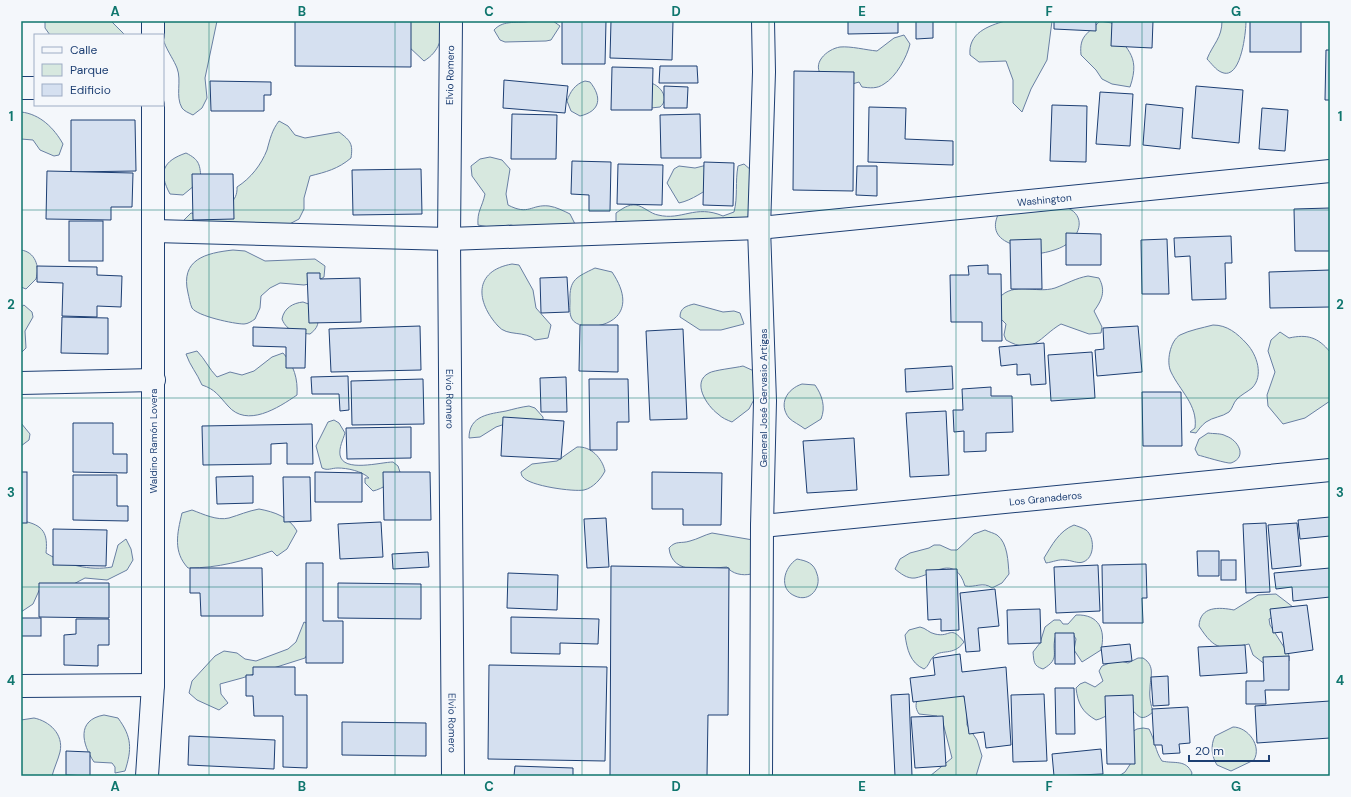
<svg xmlns="http://www.w3.org/2000/svg" width="1351" height="797" font-family="'DM Sans',sans-serif">
	<style>
		.green { fill: #d7e8df; stroke: #687fa3 }
		.building { fill: #d5e0f0; stroke: #1d3f73 }
		.lines { fill: none; stroke-linecap: round; stroke-linejoin: round }
		.minor-casing { stroke: #1d3f73; stroke-width: 24 }
		.minor { stroke: #f4f7fb; stroke-width: 22 }
		.grid { fill: none; stroke: #0f766e; stroke-width: 1; stroke-opacity: 0.55 }
		.labels { text-anchor: middle; dominant-baseline: central; stroke-width: 3; stroke-linejoin: round; paint-order: stroke }
		.street-label { font-size: 10px; fill: #1d3f73; stroke: #f4f7fb }
		.neatline { fill: none; stroke: #0f766e; stroke-width: 1.5 }
		.grid-label { font-size: 13px; text-anchor: middle; font-weight: bold; fill: #0f766e }
	</style>
	<rect width="100%" height="100%" fill="#f4f7fb"/>
	<g class="green">
		<path d="M45 21H111L125 35H50L45 28Z"/>
		<path d="M165 21H217L205 78 207 98 202 108 193 115C189 113 184 111 182 108 175 96 182 81 177 68 171 53 156 38 165 21Z"/>
		<path d="M408 21H445C441 39 440 51 424 61L408 46Z"/>
		<path d="M531 21H553L560 26 551 40 546 41 505 42 500 40 494 30C504 19 518 24 531 21Z"/>
		<path d="M1005 21H1052L1047 60 1031 89 1022 112 1013 103V80L1006 61 979 62 970 55C968 33 988 26 1005 21Z"/>
		<path d="M1100 21 1112 23C1123 51 1142 52 1130 87L1112 84 1102 79 1096 70 1081 55C1079 35 1088 34 1100 21Z"/>
		<path d="M1222 21H1246C1246 32 1241 82 1221 72 1216 70 1211 63 1207 59 1213 44 1222 38 1222 21Z"/>
		<path d="M904 35 910 44C907 57 896 77 884 84 877 89 870 88 862 87L859 82 839 88C834 84 828 81 823 77 810 64 827 49 840 47 851 46 866 50 877 51L894 38Z"/>
		<path d="M585 81 590 82C602 97 601 111 580 116L571 111 567 101C570 92 575 84 585 81Z"/>
		<path d="M651 83C661 86 670 99 660 107L651 108Z"/>
		<path d="M21 112C40 114 54 128 63 144L59 155 54 156 40 150 33 140 21 139Z"/>
		<path d="M279 121 288 126 295 135 305 138 339 132C351 141 353 144 351 158 338 169 326 172 310 176L304 198V209L299 219 280 229 192 228 183 221 191 213 213 216C225 208 238 202 237 187 251 178 261 165 267 150 270 139 272 130 279 121Z"/>
		<path d="M186 153C200 160 200 165 201 180L183 195 170 194C158 172 163 161 186 153Z"/>
		<path d="M490 157 502 160 510 169 506 194 508 205C529 216 531 204 549 206 556 207 564 211 570 214L575 224 544 233 511 225 489 227 478 225C477 211 482 208 485 194L472 176 471 166 480 159Z"/>
		<path d="M744 164 752 171 749 225H616V213C622 209 628 204 636 205 643 206 651 214 658 215 682 221 695 204 723 216L734 212C738 197 735 182 738 166Z"/>
		<path d="M707 165 716 185C703 191 693 200 679 203L667 183 674 169 679 166 695 168Z"/>
		<path d="M1068 208C1085 216 1081 234 1067 244 1059 250 1042 254 1032 254 1024 253 1014 245 1007 242 993 235 993 223 1000 211Z"/>
		<path d="M21 250C35 252 40 266 36 279L26 289 21 287Z"/>
		<path d="M233 250 245 251 265 261 315 259 325 266 324 277 314 283 304 285 280 283 270 288 261 296 260 308 255 319C252 321 248 324 244 324 234 324 197 316 192 308 190 304 189 297 188 293 180 259 206 253 233 250Z"/>
		<path d="M512 264 519 265 533 290 536 308 551 325 548 338 535 340C525 330 507 337 498 326 476 302 473 271 512 264Z"/>
		<path d="M595 268 612 272C649 327 580 335 572 319 569 314 570 306 570 301 569 279 577 277 595 268Z"/>
		<path d="M1088 276 1099 278C1106 291 1102 300 1094 311L1102 327 1101 333 1089 334 1061 324C1039 337 1034 356 1006 340L1004 335 1006 324 1001 319 999 298C1014 281 1036 294 1055 288 1066 284 1076 278 1088 276Z"/>
		<path d="M303 302 314 306C318 318 322 325 310 334 298 333 287 332 282 319 284 308 293 303 303 302Z"/>
		<path d="M694 304 723 312 734 311 740 313 744 324 721 330H700L680 317C680 308 686 306 694 304Z"/>
		<path d="M24 305 32 312 33 317 25 331 26 348 21 353V307Z"/>
		<path d="M1213 325C1227 325 1237 333 1247 344 1257 355 1264 376 1252 388 1247 392 1241 395 1237 399 1233 403 1233 408 1229 412 1222 417 1213 417 1206 422 1202 425 1199 429 1196 433L1190 432 1195 428C1198 405 1180 391 1171 372 1166 362 1170 341 1180 335 1190 330 1202 328 1213 325Z"/>
		<path d="M1280 332 1289 338C1307 334 1318 337 1330 352V401L1305 418 1283 424 1268 406 1267 395 1275 372 1268 351 1271 340Z"/>
		<path d="M197 351C205 359 209 369 217 377L230 372 242 375 254 371 272 357 283 353C294 365 298 379 297 395 278 408 247 428 228 406 219 396 215 389 202 385 197 373 190 366 186 354Z"/>
		<path d="M743 366 754 371 760 388 749 409 732 422C727 420 722 418 718 414 707 406 691 382 709 373 714 370 735 368 743 366Z"/>
		<path d="M802 384 815 385C822 395 826 407 821 419L805 429C800 425 793 422 789 418 778 404 787 389 802 384Z"/>
		<path d="M529 406 535 408 543 417V423L514 426 502 425 496 427 480 437 469 438C469 415 490 414 506 411 514 409 521 407 529 406Z"/>
		<path d="M334 420 339 423 345 433C343 440 339 447 340 455 343 473 381 462 393 462L398 466 400 472C395 481 382 489 373 491L365 483V478H369C362 471 347 468 338 468 331 468 328 471 322 468L316 446 328 422Z"/>
		<path d="M21 423 30 434 29 440 21 446Z"/>
		<path d="M1208 433C1214 434 1221 433 1226 436 1238 440 1248 457 1231 463 1228 464 1202 456 1198 455L1195 449 1199 439Z"/>
		<path d="M577 447C591 446 602 458 605 471 601 479 593 488 584 490 574 492 529 486 523 477 522 477 521 473 521 472L532 464 557 461Z"/>
		<path d="M259 509C275 512 289 517 297 531L287 549 277 556 272 551C243 561 219 568 188 568 173 552 177 534 182 513L192 510C203 514 217 521 229 518 239 515 248 511 259 509Z"/>
		<path d="M23 521C44 525 48 534 46 553 65 565 90 571 112 567L118 545 126 539 131 549 133 560 127 570 107 580 85 578 66 588 42 584 33 604 21 612V522Z"/>
		<path d="M1074 525C1077 526 1083 528 1086 530 1095 537 1095 558 1083 562 1078 564 1071 560 1065 560 1059 559 1053 562 1046 563L1044 558C1052 545 1059 531 1074 525Z"/>
		<path d="M985 530C989 532 994 533 997 535 1008 543 1008 562 1009 574L1002 583 992 588C983 581 975 588 965 586 955 553 933 575 915 578 907 579 900 573 895 569L900 559 910 553 929 548 934 545H940L951 550H957L974 534Z"/>
		<path d="M712 533 753 540 751 574C743 576 732 574 727 567 708 568 672 577 669 548 676 540 681 544 690 541 698 539 704 535 712 533Z"/>
		<path d="M797 559C807 561 814 563 817 574 822 587 810 603 795 596 778 589 784 567 797 559Z"/>
		<path d="M1276 594 1293 607 1269 619 1270 625 1289 655V661L1266 665 1253 655 1249 644C1222 650 1215 651 1199 626 1200 606 1219 607 1234 610L1258 595Z"/>
		<path d="M1076 615C1099 614 1106 630 1101 650L1082 662 1074 650 1076 639 1073 634 1056 635C1050 652 1062 658 1043 669 1033 666 1034 661 1033 652L1040 643 1045 627 1054 620H1060L1063 624H1068Z"/>
		<path d="M304 622 314 627 311 648 305 658 242 678 220 684 221 694 228 703 219 710 197 700 189 693 192 681 215 656 224 651 237 653 245 659 256 661 288 649 296 642Z"/>
		<path d="M920 627C926 628 929 633 935 634 951 638 950 624 964 642 953 657 941 648 933 657 929 661 929 666 924 669 910 663 907 649 905 635L909 630Z"/>
		<path d="M1138 658H1143C1156 666 1150 677 1150 689 1149 697 1151 705 1153 712 1137 726 1138 709 1126 708 1116 708 1106 718 1096 720 1082 712 1078 704 1076 688L1080 684 1085 682 1095 687 1103 681 1099 671 1102 666 1117 660 1128 663Z"/>
		<path d="M955 690 964 697 967 702V725L977 740 982 756 976 776H930L952 758 943 723 937 716 919 714C915 708 915 703 919 697Z"/>
		<path d="M104 715 118 718C132 737 132 749 125 771L115 773V767L112 763 94 762C82 744 76 720 104 715Z"/>
		<path d="M34 718C49 721 64 734 60 752 58 760 54 768 52 776H21V720Z"/>
		<path d="M1233 727C1248 727 1262 746 1254 760L1231 771 1217 765C1212 757 1210 746 1215 736Z"/>
		<path d="M1143 728 1149 729C1155 740 1155 751 1162 761 1174 764 1186 759 1192 773L1191 776H1119L1125 772 1131 763 1128 734 1137 729Z"/>
	</g>
	<g class="building">
		<path d="M295 21H411V67L295 66Z"/>
		<path d="M562 21H606L605 64H562Z"/>
		<path d="M611 21H673L672 60 610 58Z"/>
		<path d="M848 21H898V33L848 34Z"/>
		<path d="M916 21H933V38L916 39Z"/>
		<path d="M1054 21H1096V31L1054 29Z"/>
		<path d="M1112 21H1153L1152 48 1111 46Z"/>
		<rect x="1250" y="21" width="51" height="31"/>
		<path d="M1326 50H1330V100H1325Z"/>
		<path d="M660 66H697L698 83H659Z"/>
		<path d="M612 67 653 68 652 110H611Z"/>
		<path d="M794 71 854 72 853 191 793 190Z"/>
		<path d="M504 80 568 86 565 113 503 108Z"/>
		<path d="M210 81 271 82V95H264V111H211Z"/>
		<path d="M664 86 688 87 687 108H664Z"/>
		<path d="M1196 86 1243 90 1239 143 1192 138Z"/>
		<path d="M1100 92 1133 94 1130 146 1096 144Z"/>
		<path d="M1146 104 1183 108 1180 149 1143 145Z"/>
		<path d="M1052 105 1087 106 1086 162 1050 161Z"/>
		<path d="M869 107 906 108 905 139 953 141V165L868 162Z"/>
		<path d="M1262 108 1288 110 1285 151 1259 149Z"/>
		<path d="M512 114 557 115 556 159H511Z"/>
		<path d="M700 114 701 158H661L660 115Z"/>
		<path d="M71 120H135L136 171 71 172Z"/>
		<path d="M572 161 611 162 610 211H589V195L571 194Z"/>
		<path d="M704 162 734 163 733 206 703 205Z"/>
		<path d="M618 164 663 165 662 205 617 204Z"/>
		<path d="M857 166H877V196L856 195Z"/>
		<path d="M421 169 422 214 353 215 352 170Z"/>
		<path d="M47 171 133 173 132 207H111V220L46 219Z"/>
		<path d="M192 174H233L234 219 193 220Z"/>
		<path d="M1330 208V251H1295L1294 209Z"/>
		<rect x="69" y="221" width="34" height="40"/>
		<path d="M1066 233 1101 234V265H1066Z"/>
		<path d="M1231 236 1232 263H1225L1226 299 1192 300 1190 256 1175 257 1174 238Z"/>
		<path d="M1041 239 1042 289H1011L1010 240Z"/>
		<path d="M1167 239 1169 294H1142L1141 240Z"/>
		<path d="M988 265V274H1001L1002 341H982V322H951L950 275H969L968 266Z"/>
		<path d="M37 266 97 267V275L122 276 121 307 97 306V317L62 316 63 283 37 282Z"/>
		<path d="M1330 270V307L1270 308 1269 272Z"/>
		<path d="M307 273H320V279L360 278 361 322 309 323Z"/>
		<path d="M567 277 569 312 541 313 540 278Z"/>
		<path d="M62 317 108 318V354L61 353Z"/>
		<path d="M580 325H618V372L579 371Z"/>
		<path d="M420 326 421 370 331 372 329 329Z"/>
		<path d="M1138 326 1142 372 1097 376 1095 350 1104 349 1103 328Z"/>
		<path d="M253 327 306 329 305 368H286V347L253 346Z"/>
		<path d="M683 329 687 419 650 420 646 331Z"/>
		<path d="M1044 343 1046 384 1031 385 1030 374 1017 375V364L1001 366 999 347Z"/>
		<path d="M1092 352 1095 398 1051 401 1048 355Z"/>
		<path d="M952 366 953 389 906 392 905 369Z"/>
		<path d="M348 376 349 410 340 411 339 394H312L311 377Z"/>
		<path d="M566 377 567 412H541L540 378Z"/>
		<path d="M423 379 424 424 352 425 351 381Z"/>
		<path d="M589 379H628L629 422H617V450H590Z"/>
		<path d="M991 387V396H1012L1013 432 986 433V451L964 452V431L954 432 953 410H963L962 389Z"/>
		<path d="M1142 392H1181L1182 446H1143Z"/>
		<path d="M946 411 949 475 910 477 906 413Z"/>
		<path d="M503 417 564 421 561 459 501 456Z"/>
		<path d="M73 423H113V454H127V473L73 472Z"/>
		<path d="M312 424 313 464H287V443L271 444V464L203 465 202 426Z"/>
		<path d="M411 427V458L347 459 346 428Z"/>
		<path d="M854 438 857 490 807 493 803 441Z"/>
		<rect x="21" y="472" width="6" height="51"/>
		<path d="M315 472 362 473V502H315Z"/>
		<path d="M383 472H430L431 520H384Z"/>
		<path d="M652 472 722 473 721 525H683V509H652Z"/>
		<path d="M73 475H117V506H128V521L73 520Z"/>
		<path d="M253 476V503L217 504 216 477Z"/>
		<path d="M283 477H310L311 521 284 522Z"/>
		<path d="M1330 517V536L1300 539 1298 520Z"/>
		<path d="M606 518 609 567 587 568 584 519Z"/>
		<path d="M381 522 383 557 340 559 338 524Z"/>
		<path d="M1266 523 1270 592 1246 593 1243 524Z"/>
		<path d="M1297 523 1301 566 1272 569 1268 525Z"/>
		<path d="M53 529 107 530 106 566 53 565Z"/>
		<path d="M1197 551H1219V576H1198Z"/>
		<path d="M428 552 429 567 393 569 392 554Z"/>
		<rect x="1221" y="560" width="15" height="20"/>
		<path d="M306 563H323V621H343V663H306Z"/>
		<path d="M1146 564 1147 598H1142L1143 623H1103L1102 565Z"/>
		<path d="M1098 565 1100 611 1056 613 1054 567Z"/>
		<path d="M611 566 729 568 728 715H708L707 776H610Z"/>
		<path d="M190 568H262L263 616H201L200 593H190Z"/>
		<path d="M1330 568V597L1293 601 1292 587 1276 589 1274 573Z"/>
		<path d="M957 569 959 630 941 631V619L928 620 926 570Z"/>
		<path d="M508 573 558 575 557 610 507 608Z"/>
		<path d="M39 583H109V618L39 617Z"/>
		<path d="M338 583 421 584V619L338 618Z"/>
		<path d="M995 589 999 626 978 628 980 651 966 652 960 593Z"/>
		<path d="M1307 605 1313 650 1285 654 1282 632 1273 633 1270 609Z"/>
		<path d="M1040 609 1041 643 1008 644 1007 610Z"/>
		<path d="M511 617 599 619 598 644 560 643V654L511 653Z"/>
		<rect x="21" y="618" width="20" height="18"/>
		<path d="M76 619H109V645H98V666L64 665V635L76 634Z"/>
		<path d="M1055 633H1074L1075 664H1055Z"/>
		<path d="M1130 644 1132 661 1103 664 1101 647Z"/>
		<path d="M1245 645 1247 673 1200 676 1198 647Z"/>
		<path d="M960 654 962 672 1006 667 1011 745 986 748 984 732 969 734 964 696 913 702 910 678 935 675 933 658Z"/>
		<path d="M1289 656V690H1265L1266 704H1246V681H1264L1263 657Z"/>
		<path d="M489 665 607 667 605 761 488 759Z"/>
		<path d="M253 667H295V695H307V768L283 767V716H254L253 696H246V675H253Z"/>
		<path d="M1168 676 1169 705 1153 706 1151 677Z"/>
		<path d="M1055 688H1074L1075 734H1056Z"/>
		<path d="M909 694 912 776H895L891 695Z"/>
		<path d="M1044 694 1047 761 1013 762 1011 695Z"/>
		<path d="M1133 695 1135 764H1107L1105 696Z"/>
		<path d="M1330 701V738L1257 743 1255 706Z"/>
		<path d="M1188 707 1190 743 1179 744 1180 753 1163 754 1162 745H1154L1152 709Z"/>
		<path d="M943 716 946 766 915 768 911 717Z"/>
		<path d="M342 722 426 723V756L342 755Z"/>
		<path d="M189 736 275 740 274 769 188 765Z"/>
		<path d="M1101 749 1103 774 1054 776 1052 754Z"/>
		<path d="M66 751 90 752V776L66 775Z"/>
		<path d="M515 766 573 768V776H514Z"/>
	</g>
	<g class="lines">
		<g class="minor-casing">
			<g id="minor">
				<path d="M153 21V35"/>
				<path id="s1" d="M451 21 449 239 453 776"/>
				<path d="M21 88H35"/>
				<path id="s2" d="M154 231 449 239 759 228 1330 171"/>
				<path d="M21 383 154 380"/>
				<path id="s3" d="M762 526 1330 470"/>
				<path d="M21 686 153 685"/>
				<path d="M147 776 153 685V105"/>
				<path d="M761 776 762 526 765 401 759 228 764 72 763 21"/>
			</g>
		</g>
		<use href="#minor" class="minor"/>
	</g>
	<path class="grid" d="M209 21V776M395 21V776M582 21V776M769 21V776M956 21V776M1142 21V776M21 210H1330M21 398H1330M21 587H1330"/>
	<g class="labels">
		<g class="street-label">
			<text transform="translate(450 75) rotate(-89)">Elvio Romero</text>
			<text stroke="none"><textPath href="#s2" startOffset="892">Washington</textPath></text>
			<text stroke="none"><textPath href="#s1" startOffset="378">Elvio Romero</textPath></text>
			<text transform="translate(763 398) rotate(-90)">General José Gervasio Artigas</text>
			<text transform="translate(153 441) rotate(-90)">Waldino Ramón Lovera</text>
			<text stroke="none"><textPath href="#s3" startOffset="285">Los Granaderos</textPath></text>
			<text stroke="none"><textPath href="#s1" startOffset="702">Elvio Romero</textPath></text>
		</g>
	</g>
	<rect width="1351" height="797" fill="none" stroke="#f4f7fb" stroke-width="44"/>
	<rect x="34" y="34" width="130" height="72" fill="#f4f7fb" stroke="#9eadc5"/>
	<rect x="42" y="47" width="20" height="6" fill="#f4f7fb" stroke="#9eadc5"/>
	<text x="70" y="54" font-size="12" fill="#1d3f73">Calle</text>
	<rect x="42" y="64" width="20" height="12" fill="#d7e8df" stroke="#9eadc5"/>
	<text x="70" y="74" font-size="12" fill="#1d3f73">Parque</text>
	<rect x="42" y="84" width="20" height="12" fill="#d5e0f0" stroke="#9eadc5"/>
	<text x="70" y="94" font-size="12" fill="#1d3f73">Edificio</text>
	<path d="M1189 755v6h80v-6" fill="none" stroke="#1d3f73" stroke-width="2"/>
	<text x="1195" y="755" font-size="12" fill="#1d3f73" stroke="#f4f7fb" stroke-width="3" paint-order="stroke">20 m</text>
	<rect x="22" y="22" width="1307" height="753" class="neatline"/>
	<g class="grid-label">
		<text x="115" y="16">A</text>
		<text x="302" y="16">B</text>
		<text x="489" y="16">C</text>
		<text x="676" y="16">D</text>
		<text x="862" y="16">E</text>
		<text x="1049" y="16">F</text>
		<text x="1236" y="16">G</text>
		<text x="11" y="121">1</text>
		<text x="1340" y="121">1</text>
		<text x="11" y="309">2</text>
		<text x="1340" y="309">2</text>
		<text x="11" y="497">3</text>
		<text x="1340" y="497">3</text>
		<text x="11" y="685">4</text>
		<text x="1340" y="685">4</text>
		<text x="115" y="791">A</text>
		<text x="302" y="791">B</text>
		<text x="489" y="791">C</text>
		<text x="676" y="791">D</text>
		<text x="862" y="791">E</text>
		<text x="1049" y="791">F</text>
		<text x="1236" y="791">G</text>
	</g>
</svg>
